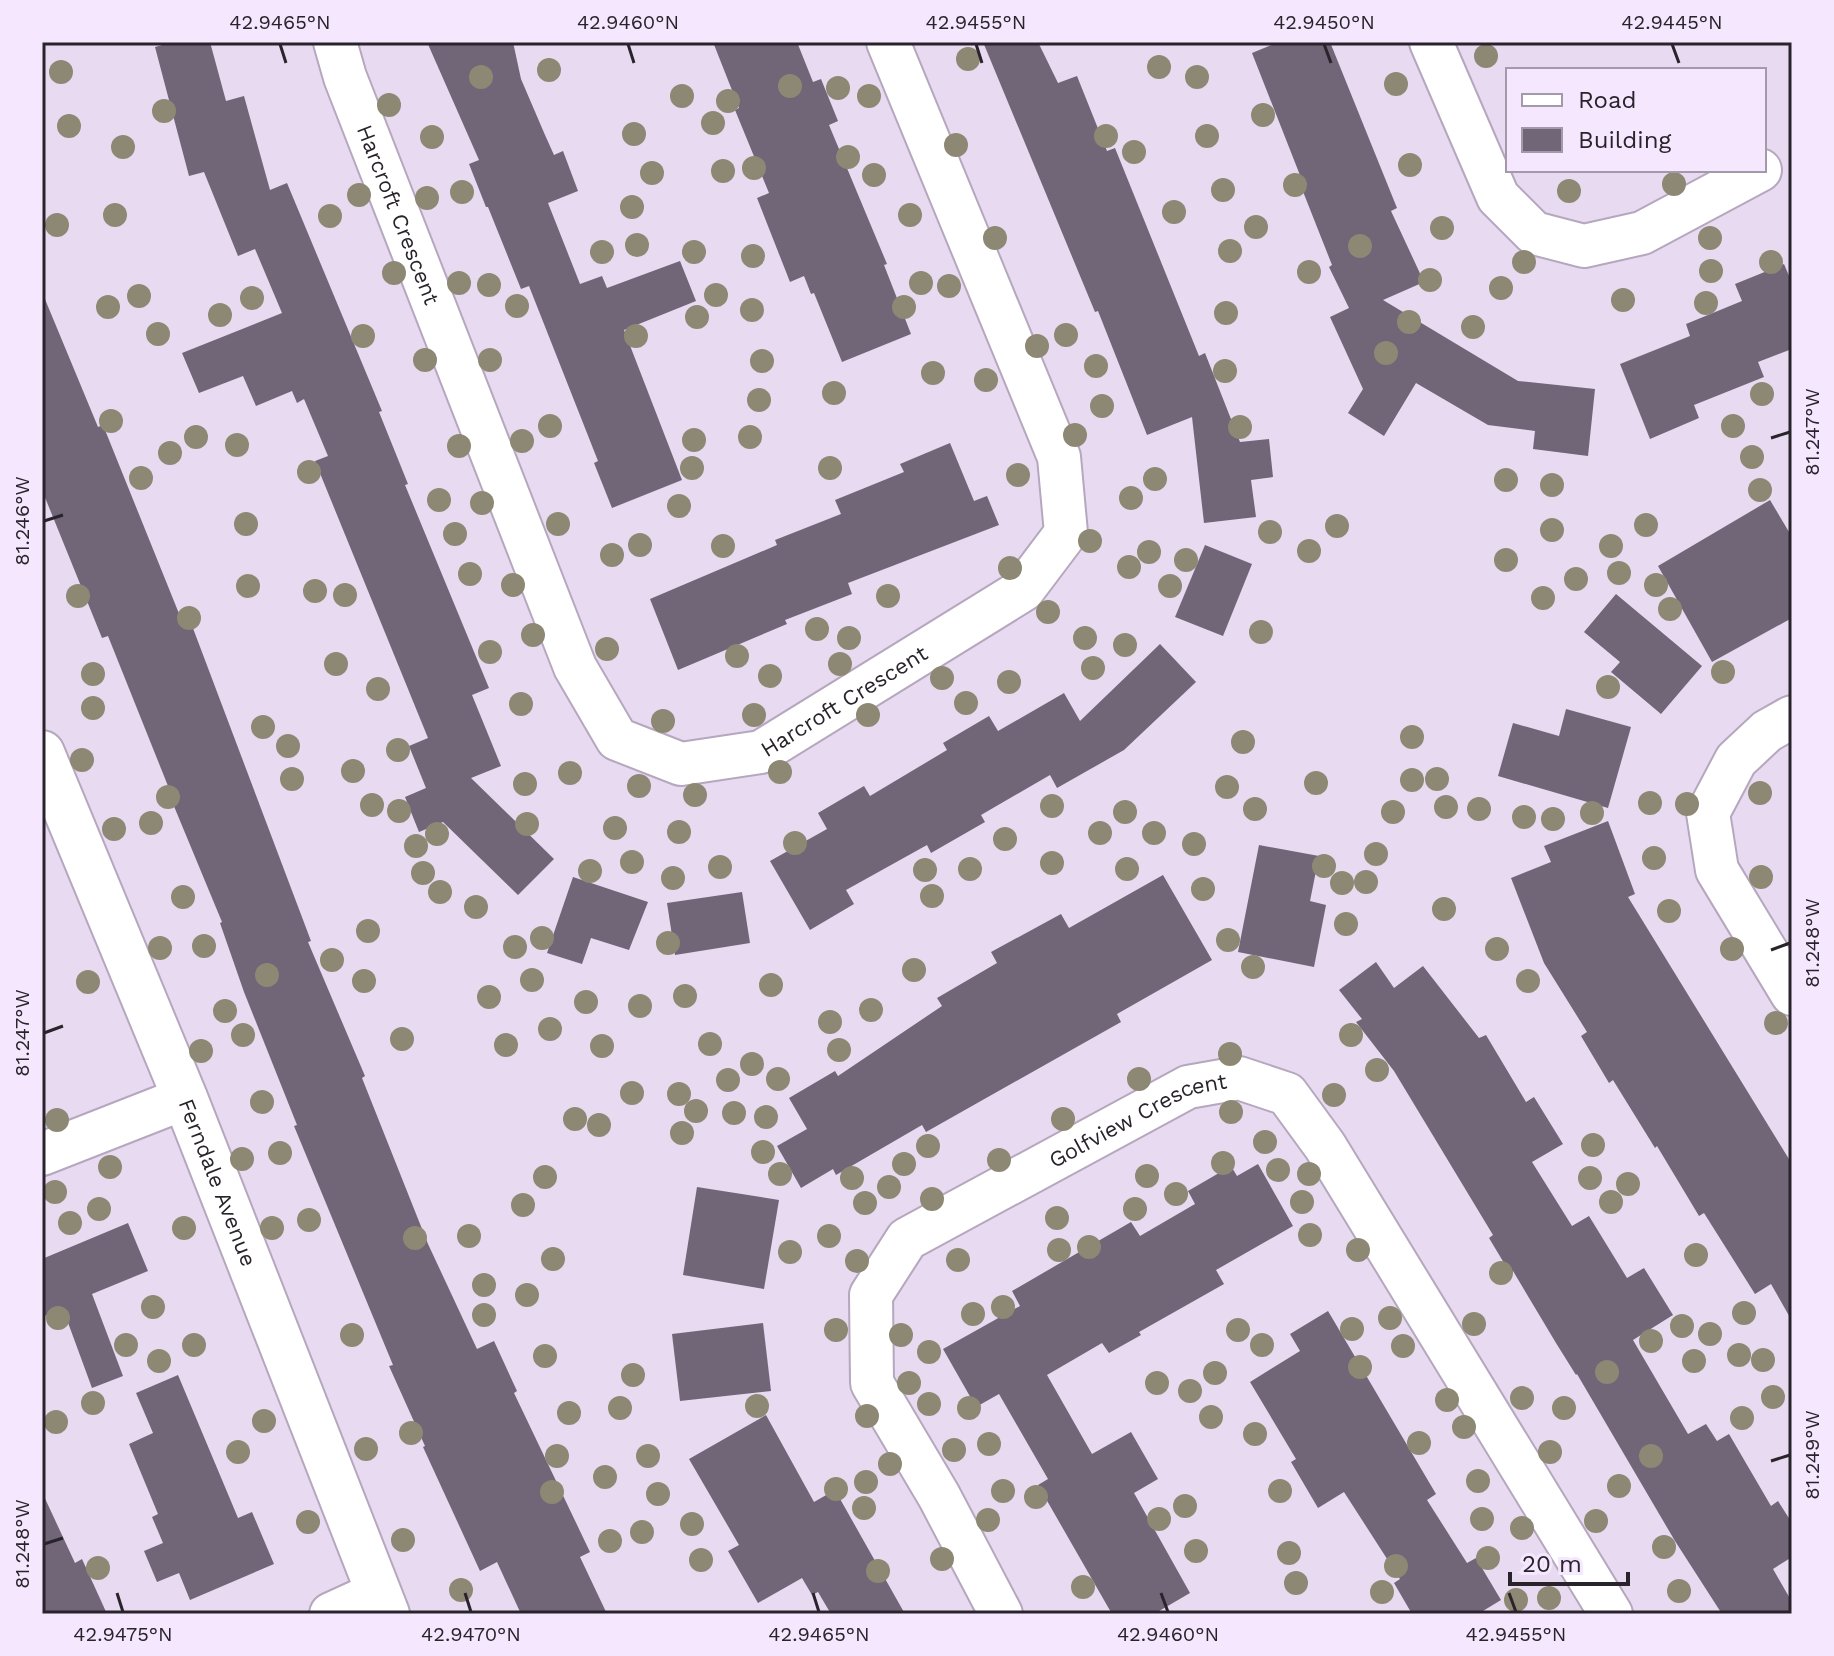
<svg xmlns="http://www.w3.org/2000/svg" width="1834" height="1656" font-family="'Work Sans',sans-serif">
	<style>
		.building { fill: #716578 }
		.lines { fill: none; stroke-linecap: round; stroke-linejoin: round }
		.minor-casing { stroke: #b5a7bd; stroke-width: 46 }
		.tertiary-casing { stroke: #b5a7bd; stroke-width: 48 }
		.minor { stroke: #fff; stroke-width: 42 }
		.tertiary { stroke: #fff; stroke-width: 44 }
		.tree { fill: #8d8873 }
		.ticks { fill: none; stroke: #29242c; stroke-width: 3 }
		.labels { text-anchor: middle; dominant-baseline: central; stroke-width: 8; stroke-linejoin: round; paint-order: stroke }
		.street-label { font-size: 22px; fill: #29242c; stroke: #f5e7fe }
		.neatline { fill: none; stroke: #29242c; stroke-width: 3 }
		.ticks-label { font-size: 20px; text-anchor: middle; fill: #29242c }
	</style>
	<rect width="100%" height="100%" fill="#e8daf1"/>
	<g class="building">
		<path d="M173 42H210L226 101 244 96 270 190 287 183 382 411 379 412 408 484 405 485 489 688 472 695 501 766 471 778 554 859 518 895 443 822 419 832 405 797 426 788 409 746 428 738 315 461 328 456 304 399 297 403 292 391 256 406 243 376 199 393 182 353 282 313 255 249 238 256 204 172 189 176 155 47Z"/>
		<path d="M427 42H513L521 79 545 135 554 155 563 151 578 191 548 203 580 284 602 276 607 288 680 261 696 301 624 330 682 480 612 508 594 463 598 461 529 286 521 289 488 207H486L469 164 479 160Z"/>
		<path d="M713 42H797L813 82 821 79 838 121 829 125 887 264 884 265 911 334 842 362 814 293 811 294 804 276 790 282 757 198 769 193 735 110 739 108Z"/>
		<path d="M983 42H1038L1058 83 1077 76 1107 151 1115 148 1199 356 1205 353 1240 442 1269 439 1273 477 1251 480 1256 517 1204 523 1192 417 1147 435 1098 311 1095 312Z"/>
		<path d="M1279 42H1330L1397 208 1391 211 1424 282 1383 300 1518 381 1595 389 1588 456 1533 449 1535 431 1488 425 1416 383 1384 436 1348 413 1363 389 1330 317 1349 308 1329 267 1332 265 1302 189 1305 188 1252 53Z"/>
		<path d="M1784 264 1792 283V349L1758 362 1764 377 1694 405 1699 418 1650 439 1620 364 1690 336 1686 324 1742 301 1735 284Z"/>
		<path d="M42 292 98 427 103 425 184 626 191 623 311 941 308 942 365 1076 362 1078 428 1244 477 1349 494 1341 517 1391 514 1393 590 1552 580 1557 607 1614H521L497 1562 480 1571 423 1447 425 1446 389 1366 393 1365 294 1126 297 1125 244 992 220 923 222 922 166 787 168 786 108 636 102 638 42 490Z"/>
		<path d="M950 443 974 501 987 496 999 525 848 583 852 594 785 620 787 624 678 670 650 599 777 545 775 540 841 514 835 500 904 472 900 464Z"/>
		<path d="M1770 500 1792 537V618L1712 662 1658 566Z"/>
		<path d="M1205 545 1252 564 1223 636 1175 617Z"/>
		<path d="M1616 594 1702 666 1661 714 1611 672 1620 662 1584 632Z"/>
		<path d="M1160 644 1196 682 1124 750 1057 788 1050 775 981 815 985 822 931 853 927 845 846 890 854 904 810 930 770 861 827 829 818 813 864 786 870 796 947 750 943 743 989 716 998 731 1064 693 1080 721Z"/>
		<path d="M1566 709 1631 727 1608 808 1498 776 1513 723 1559 736Z"/>
		<path d="M1608 821 1635 894 1628 897 1792 1164V1321L1771 1284 1755 1294 1704 1213 1699 1216 1657 1146 1655 1148 1613 1080 1609 1083 1581 1036 1587 1032 1544 963 1511 878 1551 862 1544 846Z"/>
		<path d="M1259 845 1319 856 1310 901 1326 905 1314 967 1238 952Z"/>
		<path d="M1163 875 1212 960 1117 1014 1121 1022 926 1132 922 1125 836 1175 833 1169 801 1188 777 1146 807 1129 789 1098 835 1071 838 1076 942 1006 937 998 997 963 991 952 1061 914 1069 928Z"/>
		<path d="M573 877 648 902 629 950 591 938 582 964 547 953Z"/>
		<path d="M742 892 750 943 675 955 667 903Z"/>
		<path d="M1376 962 1394 988 1423 966 1479 1038 1486 1035 1526 1102 1534 1097 1563 1144 1532 1162 1572 1226 1589 1216 1627 1278 1644 1268 1673 1315 1633 1340 1688 1434 1706 1424 1717 1441 1729 1434 1771 1506 1778 1501 1792 1523V1557L1773 1569 1792 1602V1614H1722L1675 1541 1577 1374 1576 1375 1556 1343 1513 1271 1510 1273 1489 1238 1493 1235 1394 1071 1356 1022 1362 1019 1339 990Z"/>
		<path d="M1258 1164 1293 1226 1216 1270 1224 1284 1139 1332 1141 1335 1109 1353 1102 1343 1047 1375 1092 1454 1131 1432 1158 1479 1134 1493 1190 1593 1154 1614H1112L1038 1485 1048 1479 999 1394 976 1407 943 1349 1020 1306 1012 1291 1131 1222 1140 1236 1195 1204 1188 1191 1231 1166 1237 1176Z"/>
		<path d="M697 1187 779 1200 764 1289 683 1275Z"/>
		<path d="M128 1223 148 1271 92 1294 123 1376 92 1388 63 1309 42 1317V1259Z"/>
		<path d="M1328 1311 1436 1494 1427 1500 1467 1563 1476 1558 1501 1600 1478 1614H1412L1394 1583 1400 1579 1344 1492 1318 1508 1291 1462 1296 1459 1250 1382 1300 1351 1290 1334Z"/>
		<path d="M763 1323 771 1391 680 1401 672 1334Z"/>
		<path d="M178 1375 238 1518 252 1512 274 1564 190 1600 179 1573 157 1582 144 1551 163 1543 152 1517 158 1514 129 1444 153 1433 136 1393Z"/>
		<path d="M766 1415 814 1502 835 1490 905 1614H831L818 1592 812 1595 802 1578 758 1603 728 1551 739 1545 689 1459Z"/>
		<path d="M42 1492 75 1563 82 1559 107 1614H42Z"/>
	</g>
	<g class="lines">
		<g class="minor-casing">
			<g id="minor">
				<path id="s1" d="M335 42 345 77 575 667 617 739 681 764 761 752 1023 590 1066 533 1059 457 888 42"/>
				<path d="M1431 42 1498 197 1534 233 1584 246 1642 233 1760 170"/>
				<path d="M1792 717 1767 731 1736 760 1708 813 1717 870 1792 994"/>
				<path d="M42 1154 185 1098"/>
				<path d="M331 1614 377 1593"/>
				<path id="s2" d="M1001 1614 939 1496 872 1383 871 1295 907 1239 1188 1087 1239 1078 1287 1094 1325 1146 1611 1614"/>
			</g>
		</g>
		<g class="tertiary-casing">
			<g id="tertiary">
				<path id="s3" d="M42 753 185 1098 387 1614"/>
			</g>
		</g>
		<use href="#minor" class="minor"/>
		<use href="#tertiary" class="tertiary"/>
	</g>
	<g class="tree">
		<circle cx="1486" cy="56" r="12"/>
		<circle cx="968" cy="59" r="12"/>
		<circle cx="1159" cy="67" r="12"/>
		<circle cx="549" cy="70" r="12"/>
		<circle cx="61" cy="72" r="12"/>
		<circle cx="481" cy="77" r="12"/>
		<circle cx="1197" cy="77" r="12"/>
		<circle cx="1396" cy="84" r="12"/>
		<circle cx="790" cy="86" r="12"/>
		<circle cx="838" cy="88" r="12"/>
		<circle cx="682" cy="96" r="12"/>
		<circle cx="869" cy="96" r="12"/>
		<circle cx="728" cy="101" r="12"/>
		<circle cx="389" cy="105" r="12"/>
		<circle cx="164" cy="111" r="12"/>
		<circle cx="1263" cy="115" r="12"/>
		<circle cx="713" cy="123" r="12"/>
		<circle cx="69" cy="126" r="12"/>
		<circle cx="634" cy="134" r="12"/>
		<circle cx="1106" cy="136" r="12"/>
		<circle cx="1207" cy="136" r="12"/>
		<circle cx="432" cy="137" r="12"/>
		<circle cx="956" cy="145" r="12"/>
		<circle cx="123" cy="147" r="12"/>
		<circle cx="1134" cy="152" r="12"/>
		<circle cx="848" cy="157" r="12"/>
		<circle cx="1410" cy="165" r="12"/>
		<circle cx="754" cy="168" r="12"/>
		<circle cx="723" cy="171" r="12"/>
		<circle cx="652" cy="173" r="12"/>
		<circle cx="874" cy="175" r="12"/>
		<circle cx="1674" cy="184" r="12"/>
		<circle cx="1295" cy="185" r="12"/>
		<circle cx="1223" cy="190" r="12"/>
		<circle cx="1569" cy="191" r="12"/>
		<circle cx="462" cy="192" r="12"/>
		<circle cx="359" cy="195" r="12"/>
		<circle cx="427" cy="198" r="12"/>
		<circle cx="632" cy="207" r="12"/>
		<circle cx="1174" cy="212" r="12"/>
		<circle cx="115" cy="215" r="12"/>
		<circle cx="910" cy="215" r="12"/>
		<circle cx="330" cy="216" r="12"/>
		<circle cx="57" cy="225" r="12"/>
		<circle cx="1256" cy="227" r="12"/>
		<circle cx="1442" cy="228" r="12"/>
		<circle cx="995" cy="238" r="12"/>
		<circle cx="1710" cy="238" r="12"/>
		<circle cx="637" cy="245" r="12"/>
		<circle cx="1360" cy="246" r="12"/>
		<circle cx="1230" cy="251" r="12"/>
		<circle cx="602" cy="252" r="12"/>
		<circle cx="694" cy="252" r="12"/>
		<circle cx="753" cy="256" r="12"/>
		<circle cx="1524" cy="262" r="12"/>
		<circle cx="1771" cy="262" r="12"/>
		<circle cx="1711" cy="271" r="12"/>
		<circle cx="1309" cy="272" r="12"/>
		<circle cx="394" cy="273" r="12"/>
		<circle cx="1430" cy="280" r="12"/>
		<circle cx="459" cy="283" r="12"/>
		<circle cx="921" cy="283" r="12"/>
		<circle cx="489" cy="285" r="12"/>
		<circle cx="949" cy="286" r="12"/>
		<circle cx="1501" cy="288" r="12"/>
		<circle cx="716" cy="295" r="12"/>
		<circle cx="139" cy="296" r="12"/>
		<circle cx="252" cy="298" r="12"/>
		<circle cx="1623" cy="300" r="12"/>
		<circle cx="1706" cy="303" r="12"/>
		<circle cx="517" cy="306" r="12"/>
		<circle cx="108" cy="307" r="12"/>
		<circle cx="904" cy="307" r="12"/>
		<circle cx="752" cy="310" r="12"/>
		<circle cx="1226" cy="313" r="12"/>
		<circle cx="220" cy="315" r="12"/>
		<circle cx="697" cy="317" r="12"/>
		<circle cx="1409" cy="322" r="12"/>
		<circle cx="1473" cy="327" r="12"/>
		<circle cx="158" cy="334" r="12"/>
		<circle cx="1066" cy="335" r="12"/>
		<circle cx="363" cy="336" r="12"/>
		<circle cx="636" cy="336" r="12"/>
		<circle cx="1037" cy="346" r="12"/>
		<circle cx="1386" cy="353" r="12"/>
		<circle cx="425" cy="360" r="12"/>
		<circle cx="490" cy="360" r="12"/>
		<circle cx="762" cy="361" r="12"/>
		<circle cx="1096" cy="366" r="12"/>
		<circle cx="1225" cy="371" r="12"/>
		<circle cx="933" cy="373" r="12"/>
		<circle cx="986" cy="380" r="12"/>
		<circle cx="834" cy="393" r="12"/>
		<circle cx="1762" cy="394" r="12"/>
		<circle cx="759" cy="400" r="12"/>
		<circle cx="1102" cy="406" r="12"/>
		<circle cx="111" cy="421" r="12"/>
		<circle cx="550" cy="426" r="12"/>
		<circle cx="1733" cy="426" r="12"/>
		<circle cx="1240" cy="427" r="12"/>
		<circle cx="1075" cy="435" r="12"/>
		<circle cx="196" cy="437" r="12"/>
		<circle cx="750" cy="437" r="12"/>
		<circle cx="694" cy="440" r="12"/>
		<circle cx="522" cy="441" r="12"/>
		<circle cx="237" cy="445" r="12"/>
		<circle cx="459" cy="446" r="12"/>
		<circle cx="170" cy="453" r="12"/>
		<circle cx="1752" cy="457" r="12"/>
		<circle cx="692" cy="468" r="12"/>
		<circle cx="830" cy="468" r="12"/>
		<circle cx="309" cy="472" r="12"/>
		<circle cx="1018" cy="475" r="12"/>
		<circle cx="141" cy="478" r="12"/>
		<circle cx="1155" cy="479" r="12"/>
		<circle cx="1506" cy="480" r="12"/>
		<circle cx="1552" cy="485" r="12"/>
		<circle cx="1760" cy="490" r="12"/>
		<circle cx="1131" cy="498" r="12"/>
		<circle cx="439" cy="500" r="12"/>
		<circle cx="482" cy="503" r="12"/>
		<circle cx="679" cy="506" r="12"/>
		<circle cx="246" cy="524" r="12"/>
		<circle cx="558" cy="524" r="12"/>
		<circle cx="1646" cy="525" r="12"/>
		<circle cx="1337" cy="526" r="12"/>
		<circle cx="1552" cy="530" r="12"/>
		<circle cx="1270" cy="532" r="12"/>
		<circle cx="455" cy="534" r="12"/>
		<circle cx="1090" cy="541" r="12"/>
		<circle cx="640" cy="545" r="12"/>
		<circle cx="723" cy="546" r="12"/>
		<circle cx="1611" cy="546" r="12"/>
		<circle cx="1309" cy="551" r="12"/>
		<circle cx="1149" cy="552" r="12"/>
		<circle cx="612" cy="555" r="12"/>
		<circle cx="1186" cy="560" r="12"/>
		<circle cx="1506" cy="560" r="12"/>
		<circle cx="1129" cy="567" r="12"/>
		<circle cx="1010" cy="568" r="12"/>
		<circle cx="1619" cy="573" r="12"/>
		<circle cx="470" cy="574" r="12"/>
		<circle cx="1576" cy="579" r="12"/>
		<circle cx="513" cy="585" r="12"/>
		<circle cx="1656" cy="585" r="12"/>
		<circle cx="248" cy="586" r="12"/>
		<circle cx="1170" cy="586" r="12"/>
		<circle cx="315" cy="591" r="12"/>
		<circle cx="345" cy="595" r="12"/>
		<circle cx="78" cy="596" r="12"/>
		<circle cx="888" cy="596" r="12"/>
		<circle cx="1543" cy="598" r="12"/>
		<circle cx="1670" cy="609" r="12"/>
		<circle cx="1048" cy="612" r="12"/>
		<circle cx="189" cy="618" r="12"/>
		<circle cx="817" cy="629" r="12"/>
		<circle cx="1261" cy="632" r="12"/>
		<circle cx="533" cy="635" r="12"/>
		<circle cx="849" cy="638" r="12"/>
		<circle cx="1085" cy="638" r="12"/>
		<circle cx="1125" cy="645" r="12"/>
		<circle cx="607" cy="649" r="12"/>
		<circle cx="490" cy="652" r="12"/>
		<circle cx="737" cy="656" r="12"/>
		<circle cx="336" cy="664" r="12"/>
		<circle cx="840" cy="664" r="12"/>
		<circle cx="1093" cy="668" r="12"/>
		<circle cx="1723" cy="672" r="12"/>
		<circle cx="93" cy="674" r="12"/>
		<circle cx="770" cy="676" r="12"/>
		<circle cx="942" cy="678" r="12"/>
		<circle cx="1009" cy="682" r="12"/>
		<circle cx="1608" cy="687" r="12"/>
		<circle cx="378" cy="689" r="12"/>
		<circle cx="966" cy="703" r="12"/>
		<circle cx="521" cy="704" r="12"/>
		<circle cx="93" cy="708" r="12"/>
		<circle cx="754" cy="715" r="12"/>
		<circle cx="868" cy="715" r="12"/>
		<circle cx="663" cy="721" r="12"/>
		<circle cx="263" cy="727" r="12"/>
		<circle cx="1412" cy="737" r="12"/>
		<circle cx="1243" cy="742" r="12"/>
		<circle cx="288" cy="746" r="12"/>
		<circle cx="398" cy="750" r="12"/>
		<circle cx="82" cy="760" r="12"/>
		<circle cx="353" cy="771" r="12"/>
		<circle cx="780" cy="772" r="12"/>
		<circle cx="570" cy="773" r="12"/>
		<circle cx="292" cy="779" r="12"/>
		<circle cx="1437" cy="779" r="12"/>
		<circle cx="1412" cy="780" r="12"/>
		<circle cx="1316" cy="783" r="12"/>
		<circle cx="525" cy="784" r="12"/>
		<circle cx="639" cy="786" r="12"/>
		<circle cx="1227" cy="787" r="12"/>
		<circle cx="1760" cy="793" r="12"/>
		<circle cx="695" cy="795" r="12"/>
		<circle cx="168" cy="797" r="12"/>
		<circle cx="1650" cy="803" r="12"/>
		<circle cx="1687" cy="804" r="12"/>
		<circle cx="372" cy="805" r="12"/>
		<circle cx="1052" cy="806" r="12"/>
		<circle cx="1446" cy="807" r="12"/>
		<circle cx="1255" cy="809" r="12"/>
		<circle cx="1479" cy="809" r="12"/>
		<circle cx="399" cy="811" r="12"/>
		<circle cx="1125" cy="812" r="12"/>
		<circle cx="1393" cy="812" r="12"/>
		<circle cx="1592" cy="813" r="12"/>
		<circle cx="1524" cy="817" r="12"/>
		<circle cx="1553" cy="819" r="12"/>
		<circle cx="151" cy="823" r="12"/>
		<circle cx="527" cy="824" r="12"/>
		<circle cx="615" cy="828" r="12"/>
		<circle cx="114" cy="829" r="12"/>
		<circle cx="679" cy="832" r="12"/>
		<circle cx="1100" cy="833" r="12"/>
		<circle cx="1154" cy="833" r="12"/>
		<circle cx="437" cy="834" r="12"/>
		<circle cx="1005" cy="839" r="12"/>
		<circle cx="795" cy="843" r="12"/>
		<circle cx="1194" cy="844" r="12"/>
		<circle cx="416" cy="846" r="12"/>
		<circle cx="1376" cy="854" r="12"/>
		<circle cx="1654" cy="858" r="12"/>
		<circle cx="632" cy="862" r="12"/>
		<circle cx="1052" cy="863" r="12"/>
		<circle cx="1324" cy="866" r="12"/>
		<circle cx="720" cy="867" r="12"/>
		<circle cx="970" cy="869" r="12"/>
		<circle cx="1127" cy="869" r="12"/>
		<circle cx="925" cy="870" r="12"/>
		<circle cx="590" cy="871" r="12"/>
		<circle cx="423" cy="873" r="12"/>
		<circle cx="1761" cy="877" r="12"/>
		<circle cx="673" cy="878" r="12"/>
		<circle cx="1366" cy="882" r="12"/>
		<circle cx="1342" cy="883" r="12"/>
		<circle cx="1203" cy="889" r="12"/>
		<circle cx="440" cy="892" r="12"/>
		<circle cx="932" cy="896" r="12"/>
		<circle cx="183" cy="897" r="12"/>
		<circle cx="476" cy="907" r="12"/>
		<circle cx="1444" cy="909" r="12"/>
		<circle cx="1669" cy="911" r="12"/>
		<circle cx="1346" cy="924" r="12"/>
		<circle cx="368" cy="931" r="12"/>
		<circle cx="542" cy="938" r="12"/>
		<circle cx="1228" cy="940" r="12"/>
		<circle cx="668" cy="943" r="12"/>
		<circle cx="204" cy="946" r="12"/>
		<circle cx="515" cy="947" r="12"/>
		<circle cx="160" cy="948" r="12"/>
		<circle cx="1497" cy="949" r="12"/>
		<circle cx="1732" cy="949" r="12"/>
		<circle cx="332" cy="960" r="12"/>
		<circle cx="1253" cy="967" r="12"/>
		<circle cx="914" cy="970" r="12"/>
		<circle cx="267" cy="975" r="12"/>
		<circle cx="532" cy="980" r="12"/>
		<circle cx="364" cy="981" r="12"/>
		<circle cx="1528" cy="981" r="12"/>
		<circle cx="88" cy="982" r="12"/>
		<circle cx="771" cy="985" r="12"/>
		<circle cx="685" cy="996" r="12"/>
		<circle cx="489" cy="997" r="12"/>
		<circle cx="586" cy="1002" r="12"/>
		<circle cx="640" cy="1006" r="12"/>
		<circle cx="871" cy="1010" r="12"/>
		<circle cx="225" cy="1011" r="12"/>
		<circle cx="830" cy="1022" r="12"/>
		<circle cx="1776" cy="1023" r="12"/>
		<circle cx="550" cy="1029" r="12"/>
		<circle cx="243" cy="1035" r="12"/>
		<circle cx="1351" cy="1035" r="12"/>
		<circle cx="402" cy="1039" r="12"/>
		<circle cx="710" cy="1044" r="12"/>
		<circle cx="506" cy="1045" r="12"/>
		<circle cx="602" cy="1046" r="12"/>
		<circle cx="839" cy="1050" r="12"/>
		<circle cx="201" cy="1051" r="12"/>
		<circle cx="1230" cy="1054" r="12"/>
		<circle cx="752" cy="1064" r="12"/>
		<circle cx="1377" cy="1070" r="12"/>
		<circle cx="778" cy="1079" r="12"/>
		<circle cx="1139" cy="1079" r="12"/>
		<circle cx="728" cy="1080" r="12"/>
		<circle cx="632" cy="1093" r="12"/>
		<circle cx="679" cy="1094" r="12"/>
		<circle cx="1334" cy="1095" r="12"/>
		<circle cx="262" cy="1102" r="12"/>
		<circle cx="696" cy="1111" r="12"/>
		<circle cx="1231" cy="1112" r="12"/>
		<circle cx="734" cy="1113" r="12"/>
		<circle cx="766" cy="1117" r="12"/>
		<circle cx="575" cy="1119" r="12"/>
		<circle cx="1063" cy="1119" r="12"/>
		<circle cx="57" cy="1120" r="12"/>
		<circle cx="599" cy="1125" r="12"/>
		<circle cx="682" cy="1133" r="12"/>
		<circle cx="1265" cy="1142" r="12"/>
		<circle cx="1593" cy="1145" r="12"/>
		<circle cx="928" cy="1146" r="12"/>
		<circle cx="763" cy="1152" r="12"/>
		<circle cx="280" cy="1153" r="12"/>
		<circle cx="242" cy="1159" r="12"/>
		<circle cx="999" cy="1160" r="12"/>
		<circle cx="1223" cy="1163" r="12"/>
		<circle cx="904" cy="1164" r="12"/>
		<circle cx="110" cy="1167" r="12"/>
		<circle cx="1278" cy="1170" r="12"/>
		<circle cx="780" cy="1174" r="12"/>
		<circle cx="1309" cy="1174" r="12"/>
		<circle cx="1147" cy="1176" r="12"/>
		<circle cx="545" cy="1177" r="12"/>
		<circle cx="852" cy="1178" r="12"/>
		<circle cx="1590" cy="1178" r="12"/>
		<circle cx="1628" cy="1184" r="12"/>
		<circle cx="889" cy="1187" r="12"/>
		<circle cx="55" cy="1192" r="12"/>
		<circle cx="1176" cy="1194" r="12"/>
		<circle cx="932" cy="1199" r="12"/>
		<circle cx="1302" cy="1202" r="12"/>
		<circle cx="1611" cy="1202" r="12"/>
		<circle cx="865" cy="1203" r="12"/>
		<circle cx="523" cy="1205" r="12"/>
		<circle cx="99" cy="1209" r="12"/>
		<circle cx="1135" cy="1209" r="12"/>
		<circle cx="1057" cy="1218" r="12"/>
		<circle cx="309" cy="1220" r="12"/>
		<circle cx="70" cy="1223" r="12"/>
		<circle cx="184" cy="1228" r="12"/>
		<circle cx="272" cy="1228" r="12"/>
		<circle cx="1310" cy="1235" r="12"/>
		<circle cx="469" cy="1236" r="12"/>
		<circle cx="829" cy="1236" r="12"/>
		<circle cx="415" cy="1238" r="12"/>
		<circle cx="1089" cy="1247" r="12"/>
		<circle cx="1059" cy="1250" r="12"/>
		<circle cx="1358" cy="1250" r="12"/>
		<circle cx="790" cy="1252" r="12"/>
		<circle cx="1696" cy="1255" r="12"/>
		<circle cx="553" cy="1259" r="12"/>
		<circle cx="958" cy="1260" r="12"/>
		<circle cx="857" cy="1261" r="12"/>
		<circle cx="1501" cy="1273" r="12"/>
		<circle cx="484" cy="1285" r="12"/>
		<circle cx="527" cy="1295" r="12"/>
		<circle cx="153" cy="1307" r="12"/>
		<circle cx="1003" cy="1307" r="12"/>
		<circle cx="1744" cy="1313" r="12"/>
		<circle cx="973" cy="1314" r="12"/>
		<circle cx="484" cy="1315" r="12"/>
		<circle cx="58" cy="1318" r="12"/>
		<circle cx="1390" cy="1318" r="12"/>
		<circle cx="1474" cy="1324" r="12"/>
		<circle cx="1682" cy="1326" r="12"/>
		<circle cx="1352" cy="1329" r="12"/>
		<circle cx="836" cy="1330" r="12"/>
		<circle cx="1238" cy="1330" r="12"/>
		<circle cx="1710" cy="1334" r="12"/>
		<circle cx="352" cy="1335" r="12"/>
		<circle cx="901" cy="1335" r="12"/>
		<circle cx="1651" cy="1341" r="12"/>
		<circle cx="126" cy="1345" r="12"/>
		<circle cx="194" cy="1345" r="12"/>
		<circle cx="1262" cy="1345" r="12"/>
		<circle cx="1403" cy="1346" r="12"/>
		<circle cx="929" cy="1352" r="12"/>
		<circle cx="1739" cy="1355" r="12"/>
		<circle cx="545" cy="1356" r="12"/>
		<circle cx="1763" cy="1360" r="12"/>
		<circle cx="159" cy="1361" r="12"/>
		<circle cx="1694" cy="1361" r="12"/>
		<circle cx="1360" cy="1367" r="12"/>
		<circle cx="1607" cy="1372" r="12"/>
		<circle cx="1215" cy="1373" r="12"/>
		<circle cx="633" cy="1375" r="12"/>
		<circle cx="909" cy="1383" r="12"/>
		<circle cx="1157" cy="1383" r="12"/>
		<circle cx="1190" cy="1391" r="12"/>
		<circle cx="1773" cy="1397" r="12"/>
		<circle cx="1522" cy="1398" r="12"/>
		<circle cx="1447" cy="1400" r="12"/>
		<circle cx="93" cy="1403" r="12"/>
		<circle cx="929" cy="1404" r="12"/>
		<circle cx="757" cy="1406" r="12"/>
		<circle cx="620" cy="1408" r="12"/>
		<circle cx="969" cy="1408" r="12"/>
		<circle cx="1564" cy="1408" r="12"/>
		<circle cx="569" cy="1413" r="12"/>
		<circle cx="867" cy="1416" r="12"/>
		<circle cx="1211" cy="1417" r="12"/>
		<circle cx="1742" cy="1418" r="12"/>
		<circle cx="264" cy="1421" r="12"/>
		<circle cx="56" cy="1422" r="12"/>
		<circle cx="1464" cy="1427" r="12"/>
		<circle cx="411" cy="1433" r="12"/>
		<circle cx="1255" cy="1434" r="12"/>
		<circle cx="1419" cy="1443" r="12"/>
		<circle cx="989" cy="1444" r="12"/>
		<circle cx="366" cy="1449" r="12"/>
		<circle cx="954" cy="1450" r="12"/>
		<circle cx="238" cy="1452" r="12"/>
		<circle cx="1550" cy="1452" r="12"/>
		<circle cx="557" cy="1456" r="12"/>
		<circle cx="648" cy="1456" r="12"/>
		<circle cx="1651" cy="1456" r="12"/>
		<circle cx="890" cy="1464" r="12"/>
		<circle cx="605" cy="1477" r="12"/>
		<circle cx="1478" cy="1481" r="12"/>
		<circle cx="866" cy="1482" r="12"/>
		<circle cx="1619" cy="1486" r="12"/>
		<circle cx="836" cy="1489" r="12"/>
		<circle cx="1003" cy="1491" r="12"/>
		<circle cx="1280" cy="1491" r="12"/>
		<circle cx="552" cy="1492" r="12"/>
		<circle cx="658" cy="1494" r="12"/>
		<circle cx="1036" cy="1497" r="12"/>
		<circle cx="1185" cy="1506" r="12"/>
		<circle cx="864" cy="1508" r="12"/>
		<circle cx="1159" cy="1519" r="12"/>
		<circle cx="1482" cy="1519" r="12"/>
		<circle cx="988" cy="1520" r="12"/>
		<circle cx="1596" cy="1521" r="12"/>
		<circle cx="308" cy="1522" r="12"/>
		<circle cx="692" cy="1524" r="12"/>
		<circle cx="1522" cy="1528" r="12"/>
		<circle cx="642" cy="1532" r="12"/>
		<circle cx="403" cy="1540" r="12"/>
		<circle cx="610" cy="1541" r="12"/>
		<circle cx="1664" cy="1547" r="12"/>
		<circle cx="1196" cy="1551" r="12"/>
		<circle cx="1289" cy="1553" r="12"/>
		<circle cx="1488" cy="1558" r="12"/>
		<circle cx="942" cy="1559" r="12"/>
		<circle cx="701" cy="1560" r="12"/>
		<circle cx="1396" cy="1566" r="12"/>
		<circle cx="98" cy="1568" r="12"/>
		<circle cx="878" cy="1571" r="12"/>
		<circle cx="1296" cy="1583" r="12"/>
		<circle cx="1083" cy="1587" r="12"/>
		<circle cx="461" cy="1590" r="12"/>
		<circle cx="1679" cy="1591" r="12"/>
		<circle cx="1382" cy="1592" r="12"/>
		<circle cx="1549" cy="1598" r="12"/>
		<circle cx="1516" cy="1600" r="12"/>
	</g>
	<path class="ticks" d="M280 44 286 63M628 44 634 63M976 44 982 63M1324 44 1331 63M1672 44 1679 63M1771 438 1790 432M44 521 63 515M1771 950 1790 943M44 1033 63 1026M1771 1461 1790 1455M44 1544 63 1538M117 1593 123 1612M465 1593 471 1612M813 1593 819 1612M1161 1593 1168 1612M1509 1593 1516 1612"/>
	<g class="labels">
		<g class="street-label">
			<text stroke="none"><textPath href="#s1" startOffset="184">Harcroft Crescent</textPath></text>
			<text stroke="none"><textPath href="#s1" startOffset="1000">Harcroft Crescent</textPath></text>
			<text stroke="none"><textPath href="#s2" startOffset="680">Golfview Crescent</textPath></text>
			<text stroke="none"><textPath href="#s3" startOffset="464">Ferndale Avenue</textPath></text>
		</g>
	</g>
	<rect width="1834" height="1656" fill="none" stroke="#f5e7fe" stroke-width="88"/>
	<rect x="1506" y="68" width="260" height="104" fill="#f5e7fe" stroke="#a399aa" stroke-width="2"/>
	<rect x="1522" y="94" width="40" height="12" fill="#ffffff" stroke="#a399aa" stroke-width="2"/>
	<text x="1578" y="108" font-size="24" fill="#29242c">Road</text>
	<rect x="1522" y="128" width="40" height="24" fill="#716578" stroke="#a399aa" stroke-width="2"/>
	<text x="1578" y="148" font-size="24" fill="#29242c">Building</text>
	<path d="M1510 1572v12h118v-12" fill="none" stroke="#29242c" stroke-width="4"/>
	<text x="1522" y="1572" font-size="24" fill="#29242c" stroke="#f5e7fe" stroke-width="6" paint-order="stroke">20 m</text>
	<rect x="44" y="44" width="1746" height="1568" class="neatline"/>
	<g class="ticks-label">
		<text x="280" y="29">42.9465°N</text>
		<text x="628" y="29">42.9460°N</text>
		<text x="976" y="29">42.9455°N</text>
		<text x="1324" y="29">42.9450°N</text>
		<text x="1672" y="29">42.9445°N</text>
		<text transform="translate(1812 432) rotate(-90)" y="7">81.247°W</text>
		<text transform="translate(22 521) rotate(-90)" y="7">81.246°W</text>
		<text transform="translate(1812 943) rotate(-90)" y="7">81.248°W</text>
		<text transform="translate(22 1033) rotate(-90)" y="7">81.247°W</text>
		<text transform="translate(1812 1455) rotate(-90)" y="7">81.249°W</text>
		<text transform="translate(22 1544) rotate(-90)" y="7">81.248°W</text>
		<text x="123" y="1641">42.9475°N</text>
		<text x="471" y="1641">42.9470°N</text>
		<text x="819" y="1641">42.9465°N</text>
		<text x="1168" y="1641">42.9460°N</text>
		<text x="1516" y="1641">42.9455°N</text>
	</g>
</svg>
